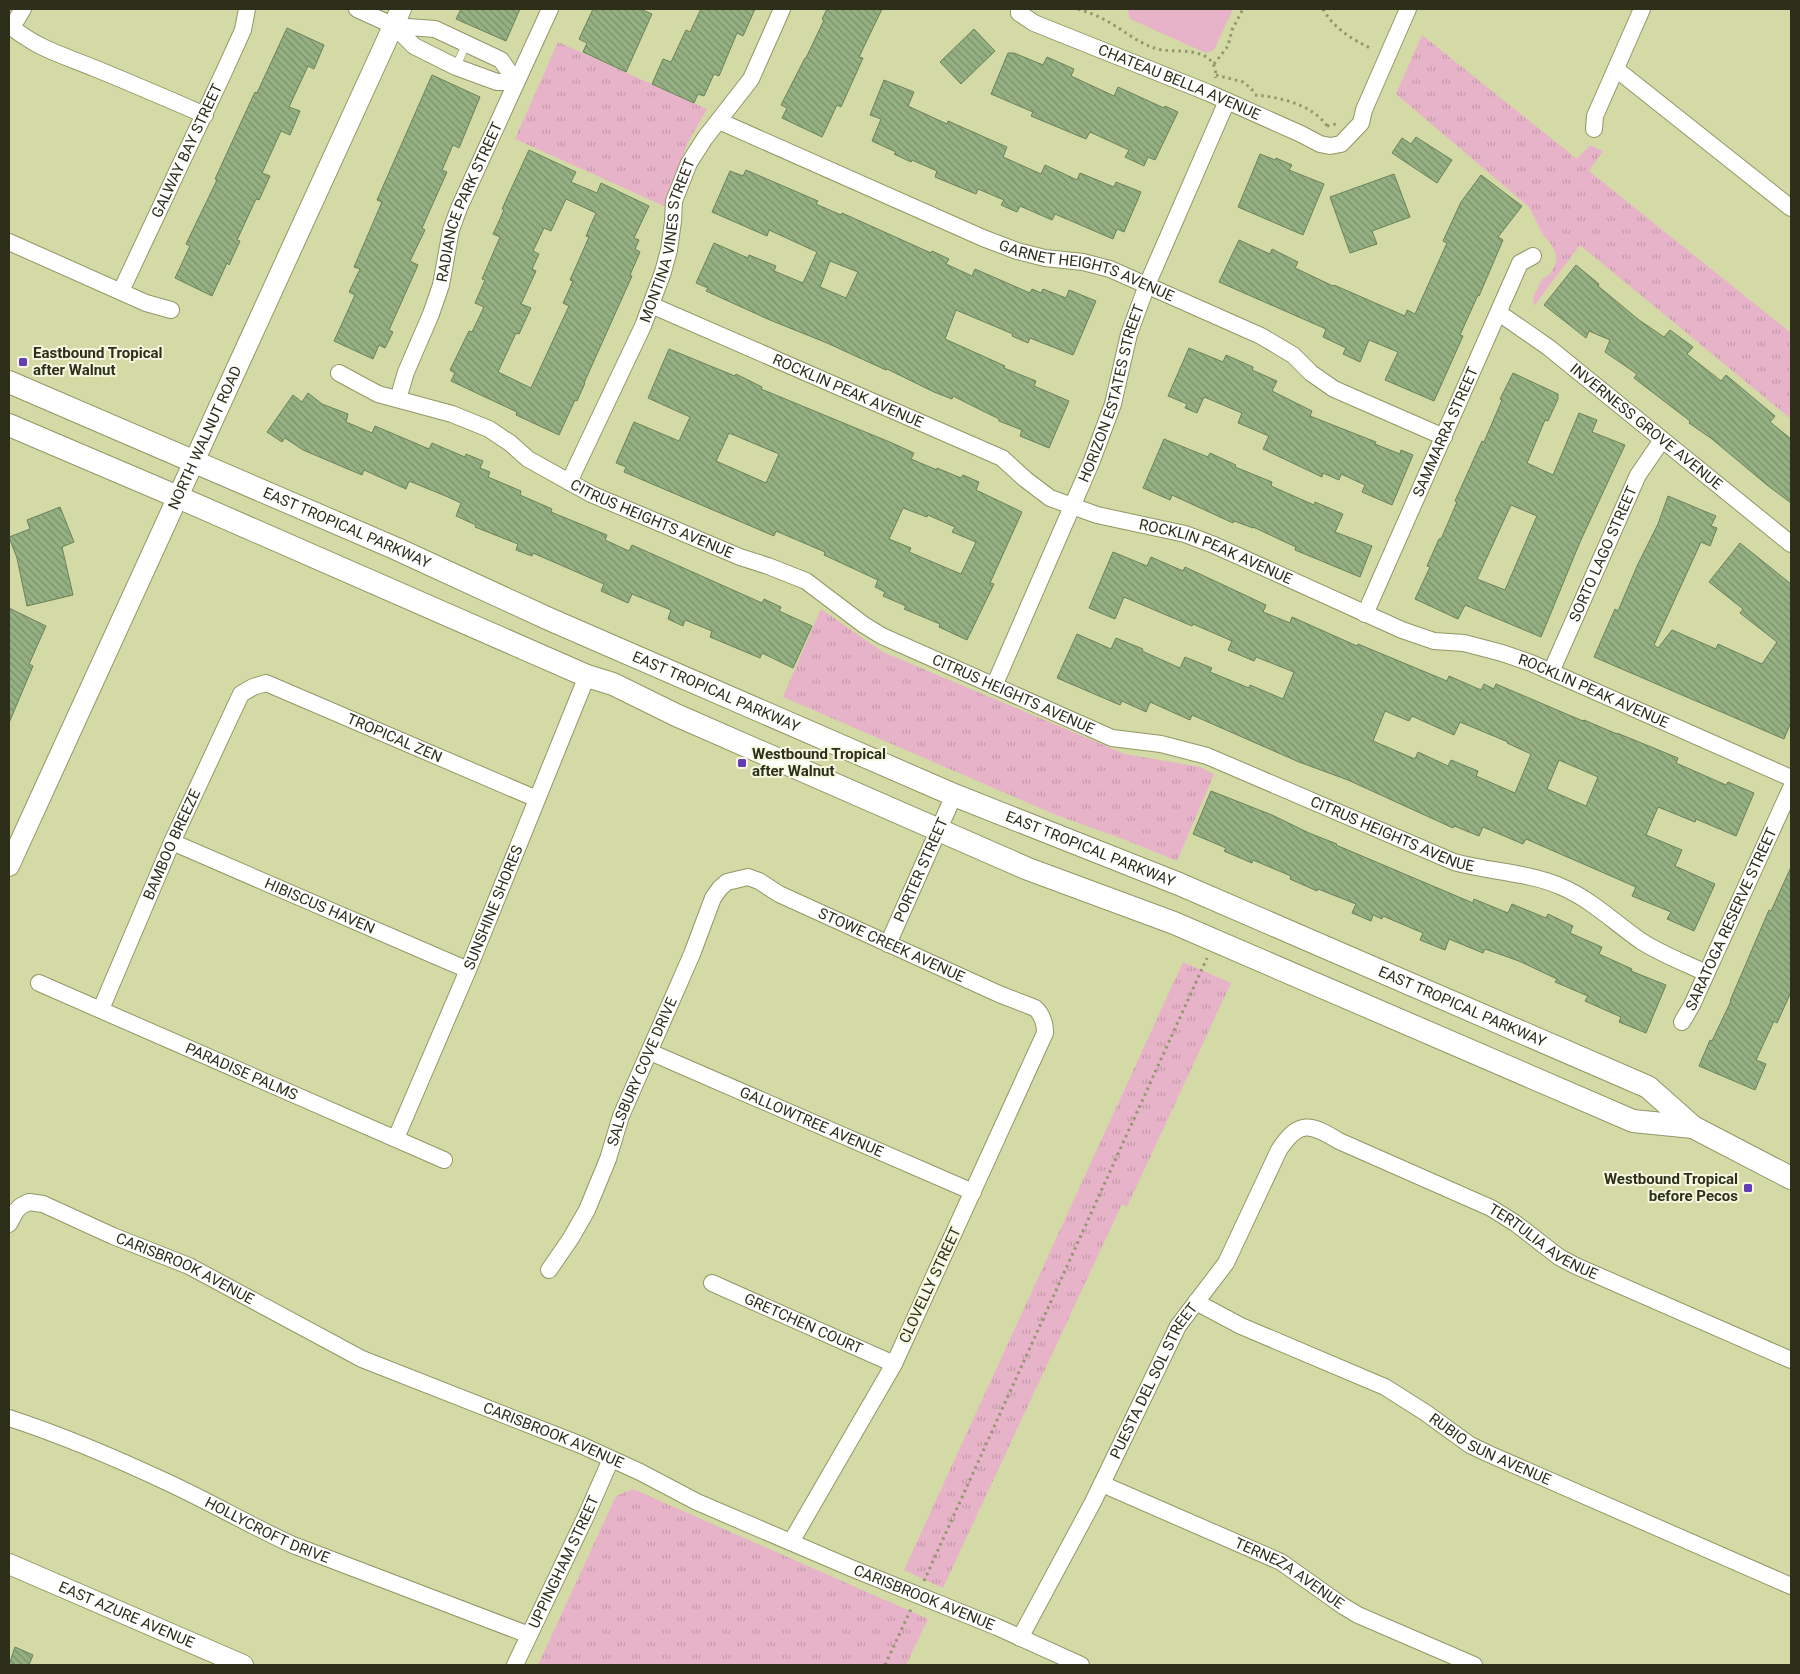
<svg xmlns="http://www.w3.org/2000/svg" width="1800" height="1674" font-family="Roboto,sans-serif">
	<style>
		.grass { fill: url(#grass-tufts) }
		.garden { fill: #e7b3c8 }
		.building { fill: url(#building-back-hatch); stroke: #6a8359; fill-rule: evenodd }
		.lines { fill: none; stroke-linecap: round; stroke-linejoin: round }
		.service-casing { stroke: #929765; stroke-width: 9 }
		.minor-casing { stroke: #929765; stroke-width: 18 }
		.tertiary-casing { stroke: #929765; stroke-width: 22 }
		.secondary-casing { stroke: #929765; stroke-width: 24 }
		.path { stroke: #93976f; stroke-width: 3; stroke-dasharray: 2.5 4; stroke-linecap: butt }
		.service { stroke: #fff; stroke-width: 8 }
		.minor { stroke: #fff; stroke-width: 16 }
		.tertiary { stroke: #fff; stroke-width: 20 }
		.secondary { stroke: #fff; stroke-width: 22 }
		.poi-dot { fill: #653eb6; stroke: #f5f8de; stroke-width: 2 }
		.labels { text-anchor: middle; dominant-baseline: central; stroke-width: 4; stroke-linejoin: round; paint-order: stroke }
		.street-label { font-size: 15px; fill: #2d2f1a; stroke: #f5f8de }
		.poi-label { font-size: 15px; font-weight: bold; fill: #2d2f1a; stroke: #f5f8de; text-anchor: start }
	</style>
	<defs>
		<pattern id="grass-tufts" width="24" height="20" patternUnits="userSpaceOnUse" patternTransform="scale(1.25)"><rect width="24" height="20" fill="#e7b3c8"/><path d="M3 7l-1-3M5 7V3M7 7l1-3M15 17l-1-3M17 17v-4M19 17l1-3" fill="none" stroke="#c69aab"/></pattern>
		<pattern id="building-back-hatch" width="6" height="6" patternUnits="userSpaceOnUse" patternTransform="scale(1.25)"><rect width="6" height="6" fill="#95b083"/><path d="M-1 5l2 2M0 0l6 6M5-1l2 2" fill="none" stroke="#7a906a"/></pattern>
	</defs>
	<rect width="100%" height="100%" fill="#d4daa5"/>
	<g class="grass">
		<path d="M1422 35 1577 159 1590 145 1603 151 1589 171 1791 333V419L1580 245 1534 306 1533 297 1542 279 1550 274 1556 263V254L1551 244 1543 235 1529 207 1396 94Z"/>
		<path d="M558 42 707 109 688 142 664 206 515 139Z"/>
		<path d="M821 609 883 652 1125 754 1200 767 1214 774 1177 861 1123 839 1056 815 783 697Z"/>
		<path d="M1183 962 1231 983 1127 1207 1122 1204 943 1588 904 1570Z"/>
		<path d="M633 1489 928 1619 906 1665H538L616 1496Z"/>
	</g>
	<path class="garden" d="M1129 9H1233L1214 50 1206 53 1130 19 1128 11Z"/>
	<g class="building">
		<path d="M461 9H520L506 41 456 19Z"/>
		<path d="M593 9H640L652 14 626 72 583 52 587 43 579 39Z"/>
		<path d="M701 9H755L743 36 737 33 719 76 714 74 704 96 698 94 694 103 652 84 663 59 671 62 686 30 690 32Z"/>
		<path d="M827 9H882L859 57 863 58 841 107 837 105 822 137 782 118 787 108 781 105 805 58H806L824 20 822 19Z"/>
		<path d="M287 28 324 45 314 69 308 66 289 107 300 111 290 135 281 131 262 173 270 176 259 200 256 199 237 240 240 241 229 265 227 263 212 296 175 278 190 246 186 244 217 180 215 179 255 92 257 93Z"/>
		<path d="M974 29 995 51 961 84 940 62Z"/>
		<path d="M1008 53H1014L1043 65 1047 57 1074 69 1071 76 1114 96 1118 87 1164 108 1165 106 1178 112 1155 160 1148 157 1144 166 1125 157 1129 150 1090 132 1086 139 1031 116 1033 112 991 94Z"/>
		<path d="M432 75 480 97 459 148 453 145 442 170 447 172 422 228 425 230 410 261 418 265 389 330 393 332 385 348 379 345 373 359 334 341 355 295 349 292 360 269 354 267 382 202 377 200Z"/>
		<path d="M884 80 914 92 908 106 947 124 948 121 1007 147 1003 157 1041 174 1045 165 1077 180 1080 173 1114 187 1116 182 1141 192 1124 232 1117 229 1113 239 1055 214 1052 220 1020 206 1017 212 1001 205 1004 200 978 189 976 194 935 177 937 171 912 160 911 162 894 154 896 152 872 141 881 119 870 115Z"/>
		<path d="M1416 137 1452 160 1437 183 1392 153 1402 138 1411 144Z"/>
		<path d="M529 150 576 172 571 182 597 193 601 183 649 206 634 238 639 240 635 249 640 252 630 275 632 276 584 383H585L577 401 575 400 559 435 516 415 517 412 451 381 455 373 450 370 469 331 472 332 484 307 475 303 485 280 482 279 500 237 493 234 504 210 502 209ZM566 199 596 213 586 236 589 237 570 280 573 281 563 303 569 306 531 388 498 372 516 333 519 334 531 308 521 304 536 271 532 269 539 254 533 251 544 228 551 231Z"/>
		<path d="M1260 154 1275 160 1276 158 1292 165 1289 170 1324 184 1303 235 1238 207Z"/>
		<path d="M746 170 818 201 816 204 841 215 842 213 931 253 932 251 949 259 946 264 972 276 975 269 1030 293 1032 289 1041 293 1043 289 1066 298 1069 290 1096 301 1073 355 1030 338 1028 343 1012 336 1013 334 956 310 945 339 1005 366 1004 368 1036 381 1034 386 1069 401 1049 448 1020 436 1022 430 999 421V419L953 396 952 399 934 392 887 369 886 370 827 343 770 320 706 291 708 288 696 283 714 243 748 258 749 255 776 266 774 271 803 283 817 252 769 230 767 236 712 212 730 171 743 176ZM830 261 858 272 846 298 820 287Z"/>
		<path d="M1394 174 1410 217 1372 231 1377 244 1350 253 1330 197Z"/>
		<path d="M1481 175 1522 206 1498 237 1503 240 1479 296 1478 295 1460 335 1463 336 1434 401 1385 380 1398 352 1369 340 1360 362 1343 354 1346 348 1323 337 1326 329 1219 282 1239 240 1270 254 1272 249 1298 262 1295 268 1333 286 1334 285 1405 316 1407 310 1415 314 1447 243 1443 241 1461 202Z"/>
		<path d="M1576 265 1599 284 1598 286 1639 320 1664 337 1670 330 1693 347 1687 354 1721 381 1726 375 1775 416 1770 422 1791 439V503L1767 485 1712 439 1689 423 1690 421 1634 378 1637 374 1605 352 1610 340 1589 331 1586 338 1544 305Z"/>
		<path d="M1189 348 1223 362 1226 355 1253 367 1252 370 1277 381 1272 391 1312 411 1310 416 1376 442 1375 444 1400 454 1401 450 1413 455 1392 505 1362 492 1365 485 1341 474 1339 480 1323 473 1322 477 1263 449 1269 436 1238 423 1242 413 1204 397 1197 413 1185 408 1187 404 1168 396Z"/>
		<path d="M669 349 735 376 736 374 762 387 761 389 892 443 914 453 911 459 937 470V468L961 478 963 475 979 482 976 490 1022 512 990 583 994 584 967 640 939 627 940 624 904 609 906 606 883 596 885 592 875 587 878 580 824 555 825 552 776 531 774 536 624 472 626 467 616 463 634 422 679 441 690 417 648 398ZM729 433 779 454 766 483 716 461ZM903 508 927 517 928 515 955 527 952 532 976 542 961 574 909 552 911 548 889 539Z"/>
		<path d="M1513 373 1558 394V399L1548 421 1545 420 1527 463 1553 475 1579 413 1597 420 1592 432 1625 445 1580 542 1541 637 1465 605 1458 619 1415 599 1430 567 1427 566 1439 539H1441L1457 502 1455 501 1482 441 1484 442 1502 400 1500 399ZM1511 505 1537 516 1505 590 1477 579Z"/>
		<path d="M308 393 322 404 348 414 346 422 372 433 375 426 429 449 432 443 465 457 466 454 483 461 480 468 490 472 488 477 521 491 520 495 552 509 551 512 607 535 605 540 629 551 632 545 762 603 764 599 781 607 779 611 812 626 793 668 762 653 760 658 710 637 712 631 685 620 683 626 668 619 671 610 632 594 628 603 601 591 604 584 533 553 532 556 516 550 518 544 475 527 476 525 456 516 461 503 448 497 409 481 406 489 364 470 362 475 303 450 285 438 282 442 267 432 293 395 302 402Z"/>
		<path d="M1164 439 1208 457 1210 453 1236 465 1235 467 1272 482 1271 486 1314 505 1315 502 1343 514 1335 532 1372 546 1360 577 1295 550 1296 547 1253 527V528L1234 521 1233 523 1172 495 1170 500 1143 488Z"/>
		<path d="M1668 496 1716 516 1711 526 1717 528 1710 546 1701 542 1654 645 1658 648 1672 630 1716 649 1718 644 1762 664 1777 642 1740 613 1743 609 1709 582 1740 543 1791 584V722L1784 739 1594 657 1615 609 1618 611 1638 564 1658 524Z"/>
		<path d="M60 507 74 542 62 547 73 595 27 606 17 558 9 537 30 529 27 520Z"/>
		<path d="M1113 552 1147 566 1151 557 1183 571 1185 567 1266 605 1263 612 1290 623 1292 617 1357 646 1358 644 1447 681 1449 676 1481 690 1484 684 1494 689 1496 684 1583 721 1584 720 1617 734V733L1678 758 1676 763 1726 785 1728 782 1754 793 1736 836 1696 819 1695 822 1658 807 1646 835 1682 850 1675 866 1715 884 1694 931 1667 919 1671 912 1632 896 1636 887 1526 839 1523 844 1483 827 1479 836 1454 826 1453 828 1348 780 1299 762 1192 715 1190 720 1150 702 1146 712 1122 701 1120 705 1057 678 1077 634 1111 649 1116 638 1143 649 1142 651 1180 668 1185 657 1212 668 1210 672 1249 688 1250 685 1283 699 1294 672 1256 657 1254 661 1228 650 1232 641 1193 624 1192 626 1124 597 1115 619 1089 608ZM1385 711 1409 721 1412 716 1454 735 1460 722 1508 742 1507 743 1531 754 1515 793 1476 776 1478 771 1451 760 1448 766 1418 752 1415 759 1373 741ZM1559 760 1598 777 1586 806 1547 789Z"/>
		<path d="M9 608 46 626 29 664 33 666 9 723Z"/>
		<path d="M1211 791 1272 815 1309 833 1337 844 1336 845 1473 903 1474 899 1508 913 1512 904 1546 918 1548 914 1573 926 1570 933 1602 947 1599 954 1632 969 1631 971 1666 985 1646 1033 1619 1022 1621 1017 1585 1001 1588 996 1555 982 1557 979 1519 961 1485 949 1483 953 1449 939 1445 950 1420 940 1423 933 1383 916 1382 919 1373 915 1371 921 1352 913 1356 904 1318 889 1317 891 1290 879 1291 876 1253 860 1252 863 1224 851 1226 848 1193 834Z"/>
		<path d="M1791 867V992L1777 1023 1774 1021 1756 1060 1766 1064 1755 1090 1699 1066 1710 1040 1712 1041 1731 1001H1730L1769 910 1771 911Z"/>
		<path d="M15 1647 33 1655 29 1665H9Z"/>
	</g>
	<g class="lines">
		<g class="service-casing">
			<path id="service" d="M456 67 466 44"/>
		</g>
		<g class="minor-casing">
			<g id="minor">
				<path d="M357 9 394 26 414 46 456 67 497 82H516"/>
				<path id="s1" d="M1019 9V13L1034 23 1209 93 1301 134 1320 144 1330 146 1341 144 1361 123 1364 110 1408 9"/>
				<path d="M9 25C36 48 62 55 94 68 131 83 168 99 205 115"/>
				<path d="M394 26 435 29 501 60 516 82"/>
				<path d="M12 27 23 9"/>
				<path d="M1616 69 1791 208"/>
				<path id="s2" d="M719 121 983 238 1017 251 1045 258 1083 262 1110 269 1261 336 1293 355 1311 373 1334 389 1444 437"/>
				<path d="M1594 129 1595 116 1642 9"/>
				<path d="M9 242 146 303 171 310"/>
				<path id="s3" d="M121 291 223 74 243 30 247 9"/>
				<path id="s4" d="M651 305 1002 458 1025 479 1050 498 1097 515 1185 534 1214 545 1402 630 1434 641 1464 643 1502 653 1531 663 1791 778"/>
				<path id="s5" d="M1499 313 1548 347 1791 544"/>
				<path id="s6" d="M339 373 378 394 452 414 489 429 510 443 528 459 591 494 740 557 768 566 806 581 864 625 882 636 1112 738 1161 744 1207 756 1454 862C1490 872 1528 872 1562 887 1592 900 1615 923 1641 941 1661 954 1685 963 1706 973"/>
				<path id="s7" d="M398 399 406 372 431 314 441 285 451 230 459 208 550 9"/>
				<path id="s8" d="M569 482 643 326 663 272 669 250 673 221 674 201 689 163 705 138 751 79 782 9"/>
				<path id="s9" d="M1365 614 1520 263 1533 256"/>
				<path id="s10" d="M1551 672 1638 475 1662 440"/>
				<path id="s11" d="M994 686 1091 463 1113 404 1129 334 1147 285 1227 101"/>
				<path id="s12" d="M172 842 468 970"/>
				<path id="s13" d="M888 944 954 795"/>
				<path id="s14" d="M39 983 444 1160"/>
				<path id="s15" d="M101 1009 172 842 241 694 253 687 266 683 537 799"/>
				<path id="s16" d="M1682 1022 1692 1005 1791 788"/>
				<path id="s17" d="M650 1052 973 1192"/>
				<path id="s18" d="M396 1138 468 970 587 676"/>
				<path id="s19" d="M9 1224 16 1211 21 1206 29 1202 43 1204 113 1236 189 1266 362 1359 581 1445 640 1472 697 1502 851 1568 997 1627 1081 1665"/>
				<path id="s20" d="M549 1270 571 1238 587 1210 608 1159 621 1116 692 954 713 898 720 888 727 882 748 877 759 881 779 894 999 994 1035 1008C1043 1015 1045 1023 1045 1033L894 1364 791 1542"/>
				<path id="s21" d="M712 1283 894 1364"/>
				<path id="s22" d="M1196 1302 1241 1326 1385 1387 1426 1413 1470 1445 1489 1454 1791 1586"/>
				<path id="s23" d="M9 1418C64 1436 118 1459 171 1484 212 1503 251 1526 293 1545L529 1635"/>
				<path id="s24" d="M1102 1484 1281 1562 1343 1606 1358 1615 1474 1665"/>
				<path id="s25" d="M1020 1638 1093 1502 1178 1326 1226 1263 1279 1150C1299 1119 1311 1124 1339 1141L1491 1208 1515 1223 1559 1257 1576 1266 1791 1360"/>
				<path id="s26" d="M515 1665 586 1516 611 1459"/>
			</g>
		</g>
		<g class="tertiary-casing">
			<g id="tertiary">
				<path id="s27" d="M9 866 401 9"/>
				<path id="s28" d="M9 1564 243 1665"/>
			</g>
		</g>
		<g class="secondary-casing">
			<g id="secondary">
				<path id="s29" d="M9 382 397 549 549 619 954 795 1179 884 1648 1087 1693 1127 1791 1178"/>
				<path d="M9 425 178 497 587 676 613 684 676 715 1028 869 1174 923 1633 1121 1693 1127"/>
			</g>
		</g>
		<g class="path">
			<path d="M1078 9C1088 12 1098 16 1107 21 1125 31 1141 46 1162 50 1177 52 1194 49 1208 58 1214 63 1217 70 1215 78"/>
			<path d="M1323 9C1334 29 1352 39 1372 49"/>
			<path d="M1214 64 1228 46 1232 30 1243 9"/>
			<path d="M1216 75 1243 82 1252 89V94"/>
			<path d="M1255 95C1280 97 1313 105 1327 126"/>
			<path d="M1327 126 1336 124"/>
			<path d="M924 1581 1207 958"/>
			<path d="M885 1665 911 1609"/>
		</g>
		<use href="#service" class="service"/>
		<use href="#minor" class="minor"/>
		<use href="#tertiary" class="tertiary"/>
		<use href="#secondary" class="secondary"/>
	</g>
	<g class="poi-dot">
		<rect x="18" y="357" width="10" height="10" rx="2.5"/>
		<rect x="737" y="758" width="10" height="10" rx="2.5"/>
		<rect x="1743" y="1183" width="10" height="10" rx="2.5"/>
	</g>
	<g class="labels">
		<g class="street-label">
			<text stroke="none"><textPath href="#s1" startOffset="179">CHATEAU BELLA AVENUE</textPath></text>
			<text stroke="none"><textPath href="#s3" startOffset="155">GALWAY BAY STREET</textPath></text>
			<text stroke="none"><textPath href="#s7" startOffset="210">RADIANCE PARK STREET</textPath></text>
			<text stroke="none"><textPath href="#s8" startOffset="262">MONTINA VINES STREET</textPath></text>
			<text stroke="none"><textPath href="#s2" startOffset="398">GARNET HEIGHTS AVENUE</textPath></text>
			<text stroke="none"><textPath href="#s4" startOffset="215">ROCKLIN PEAK AVENUE</textPath></text>
			<text stroke="none"><textPath href="#s11" startOffset="316">HORIZON ESTATES STREET</textPath></text>
			<text stroke="none"><textPath href="#s5" startOffset="186">INVERNESS GROVE AVENUE</textPath></text>
			<text stroke="none"><textPath href="#s9" startOffset="199">SAMMARRA STREET</textPath></text>
			<text stroke="none"><textPath href="#s27" startOffset="471">NORTH WALNUT ROAD</textPath></text>
			<text stroke="none"><textPath href="#s6" startOffset="348">CITRUS HEIGHTS AVENUE</textPath></text>
			<text stroke="none"><textPath href="#s29" startOffset="368">EAST TROPICAL PARKWAY</textPath></text>
			<text stroke="none"><textPath href="#s4" startOffset="620">ROCKLIN PEAK AVENUE</textPath></text>
			<text stroke="none"><textPath href="#s10" startOffset="129">SORTO LAGO STREET</textPath></text>
			<text stroke="none"><textPath href="#s29" startOffset="772">EAST TROPICAL PARKWAY</textPath></text>
			<text stroke="none"><textPath href="#s4" startOffset="1025">ROCKLIN PEAK AVENUE</textPath></text>
			<text stroke="none"><textPath href="#s6" startOffset="752">CITRUS HEIGHTS AVENUE</textPath></text>
			<text stroke="none"><textPath href="#s15" startOffset="512">TROPICAL ZEN</textPath></text>
			<text stroke="none"><textPath href="#s6" startOffset="1158">CITRUS HEIGHTS AVENUE</textPath></text>
			<text stroke="none"><textPath href="#s15" startOffset="179">BAMBOO BREEZE</textPath></text>
			<text stroke="none"><textPath href="#s29" startOffset="1178">EAST TROPICAL PARKWAY</textPath></text>
			<text stroke="none"><textPath href="#s13" startOffset="81">PORTER STREET</textPath></text>
			<text stroke="none"><textPath href="#s12" startOffset="161">HIBISCUS HAVEN</textPath></text>
			<text stroke="none"><textPath href="#s18" startOffset="250">SUNSHINE SHORES</textPath></text>
			<text stroke="none"><textPath href="#s16" startOffset="114">SARATOGA RESERVE STREET</textPath></text>
			<text stroke="none"><textPath href="#s20" startOffset="610">STOWE CREEK AVENUE</textPath></text>
			<text stroke="none"><textPath href="#s29" startOffset="1582">EAST TROPICAL PARKWAY</textPath></text>
			<text stroke="none"><textPath href="#s14" startOffset="221">PARADISE PALMS</textPath></text>
			<text stroke="none"><textPath href="#s20" startOffset="220">SALSBURY COVE DRIVE</textPath></text>
			<text stroke="none"><textPath href="#s17" startOffset="176">GALLOWTREE AVENUE</textPath></text>
			<text stroke="none"><textPath href="#s25" startOffset="855">TERTULIA AVENUE</textPath></text>
			<text stroke="none"><textPath href="#s19" startOffset="201">CARISBROOK AVENUE</textPath></text>
			<text transform="translate(930 1285) rotate(-65)">CLOVELLY STREET</text>
			<text stroke="none"><textPath href="#s21" startOffset="100">GRETCHEN COURT</textPath></text>
			<text stroke="none"><textPath href="#s25" startOffset="290">PUESTA DEL SOL STREET</textPath></text>
			<text stroke="none"><textPath href="#s19" startOffset="606">CARISBROOK AVENUE</textPath></text>
			<text stroke="none"><textPath href="#s22" startOffset="330">RUBIO SUN AVENUE</textPath></text>
			<text stroke="none"><textPath href="#s23" startOffset="282">HOLLYCROFT DRIVE</textPath></text>
			<text stroke="none"><textPath href="#s26" startOffset="114">UPPINGHAM STREET</textPath></text>
			<text stroke="none"><textPath href="#s24" startOffset="208">TERNEZA AVENUE</textPath></text>
			<text stroke="none"><textPath href="#s19" startOffset="1011">CARISBROOK AVENUE</textPath></text>
			<text stroke="none"><textPath href="#s28" startOffset="128">EAST AZURE AVENUE</textPath></text>
		</g>
		<g class="poi-label">
			<text x="33" y="353">Eastbound Tropical<tspan x="33" dy="17">after Walnut</tspan></text>
			<text x="752" y="754">Westbound Tropical<tspan x="752" dy="17">after Walnut</tspan></text>
			<text x="1738" y="1179" text-anchor="end">Westbound Tropical<tspan x="1738" dy="17">before Pecos</tspan></text>
		</g>
	</g>
	<rect width="1800" height="1674" fill="none" stroke="#2d2f1a" stroke-width="20"/>
</svg>
